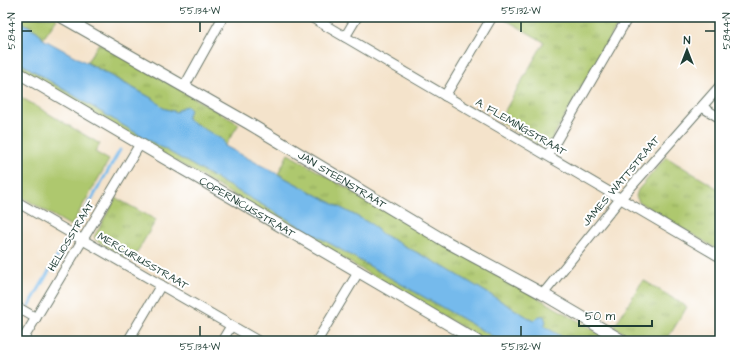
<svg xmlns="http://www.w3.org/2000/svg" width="737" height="358" font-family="'Architects Daughter',sans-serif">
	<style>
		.grass { fill: url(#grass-tufts); stroke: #668251 }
		.garden { fill: #aec86e; stroke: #668251 }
		.water { fill: #75baec; stroke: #4a7c90 }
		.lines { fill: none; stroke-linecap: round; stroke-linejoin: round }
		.stream { stroke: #75baec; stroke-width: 3 }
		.minor-casing { stroke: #6a7769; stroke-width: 11 }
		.tertiary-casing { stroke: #6a7769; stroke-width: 13 }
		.minor { stroke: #fff; stroke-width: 9 }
		.tertiary { stroke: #fff; stroke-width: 11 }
		.ticks { fill: none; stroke: #1f3d34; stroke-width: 1.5 }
		.labels { text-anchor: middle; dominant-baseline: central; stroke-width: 4; stroke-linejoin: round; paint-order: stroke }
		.street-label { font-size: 11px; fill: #1f3d34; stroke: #fff }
		.neatline { fill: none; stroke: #1f3d34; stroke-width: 1.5 }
		.ticks-label { font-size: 10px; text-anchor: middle; fill: #1f3d34 }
	</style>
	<defs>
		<pattern id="grass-tufts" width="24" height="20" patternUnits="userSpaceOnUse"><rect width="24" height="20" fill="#aec86e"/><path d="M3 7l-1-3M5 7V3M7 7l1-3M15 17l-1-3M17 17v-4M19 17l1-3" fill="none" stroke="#8da45b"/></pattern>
	</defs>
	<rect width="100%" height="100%" fill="#fff"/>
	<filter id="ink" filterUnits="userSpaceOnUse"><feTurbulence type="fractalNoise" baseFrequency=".025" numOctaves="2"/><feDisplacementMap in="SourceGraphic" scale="8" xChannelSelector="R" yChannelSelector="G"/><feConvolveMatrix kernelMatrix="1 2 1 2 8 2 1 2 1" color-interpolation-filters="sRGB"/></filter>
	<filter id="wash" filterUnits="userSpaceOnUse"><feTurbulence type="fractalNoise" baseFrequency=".012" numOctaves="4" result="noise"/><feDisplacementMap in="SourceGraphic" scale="16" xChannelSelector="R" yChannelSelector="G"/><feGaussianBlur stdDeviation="0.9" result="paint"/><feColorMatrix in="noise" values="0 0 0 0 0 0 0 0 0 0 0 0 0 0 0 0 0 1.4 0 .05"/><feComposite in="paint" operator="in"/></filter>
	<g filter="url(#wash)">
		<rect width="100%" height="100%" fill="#f4e3cb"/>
		<g class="grass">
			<path d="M17 17H54L57 19 43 39 38 32 17 19Z"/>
			<path d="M501 17H622L551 140 545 143 538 144 499 121 544 42Z"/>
			<path d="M99 43 239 124 225 146 222 140 187 119 190 109 183 107 176 112 163 108 155 100 87 62Z"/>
			<path d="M17 61 131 130 501 341H486L262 212 17 68Z"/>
			<path d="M288 154 613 341H569L534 321 446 268 382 234 371 224 278 174Z"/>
			<path d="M666 157 720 190V251L639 202 636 196 638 190Z"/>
			<path d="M116 198 156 220 132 261 97 241 94 237Z"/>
			<path d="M643 280 687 307 666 341H638L614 327Z"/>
		</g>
		<path class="garden" d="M17 95 100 144 95 152 109 160 71 226 17 194Z"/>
		<path class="water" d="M17 19 38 32 43 39 155 100 163 108 176 112 183 107 187 106 190 109 187 119 223 140 225 146 371 224 382 234 446 268 534 321 539 316H544L546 322 544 326 569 341H501L131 130 17 61Z"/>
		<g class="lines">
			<g class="stream">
				<path d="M77 225 120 150"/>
				<path d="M29 306 64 245"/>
				<path d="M17 328 21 322"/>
			</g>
		</g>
	</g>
	<g filter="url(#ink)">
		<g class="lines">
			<g class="minor-casing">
				<g id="minor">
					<path d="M311 17 720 257"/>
					<path d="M345 37 357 17"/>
					<path d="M184 87 223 17"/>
					<path d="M445 96 492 17"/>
					<path d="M702 107 720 118"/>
					<path d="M548 155 628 17"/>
					<path d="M17 202 258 341"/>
					<path d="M543 294 621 198 720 86"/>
					<path d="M17 307 36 318"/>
					<path d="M22 341 140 144"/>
					<path d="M128 341 161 285"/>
					<path d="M222 341 231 326"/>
					<path d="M317 341 359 271"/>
				</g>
			</g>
			<g class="tertiary-casing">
				<g id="tertiary">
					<path id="s1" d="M62 17 248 123 445 241 543 294 623 341"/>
					<path id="s2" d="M17 72 477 341"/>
				</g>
			</g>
			<use href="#minor" class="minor"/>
			<use href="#tertiary" class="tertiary"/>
		</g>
	</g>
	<path class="ticks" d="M200 22V32M521 22V32M22 31H32M705 31H715M200 326V336M521 326V336"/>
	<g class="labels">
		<g class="street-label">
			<text transform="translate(521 127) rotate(30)">A. FLEMINGSTRAAT</text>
			<text stroke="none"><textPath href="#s1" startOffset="324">JAN STEENSTRAAT</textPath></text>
			<text transform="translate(621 181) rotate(-50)">JAMES WATTSTRAAT</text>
			<text stroke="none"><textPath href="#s2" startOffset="267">COPERNICUSSTRAAT</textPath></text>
			<text transform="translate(71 236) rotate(-59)">HELIOSSTRAAT</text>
			<text transform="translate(143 261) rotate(30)">MERCURIUSSTRAAT</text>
		</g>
	</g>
	<rect width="737" height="358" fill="none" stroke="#fff" stroke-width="44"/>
	<g transform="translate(687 50)" stroke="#ffffff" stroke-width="3" paint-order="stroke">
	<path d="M0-3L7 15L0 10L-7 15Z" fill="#1f3d34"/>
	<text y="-6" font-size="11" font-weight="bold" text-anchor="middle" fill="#1f3d34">N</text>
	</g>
	<path d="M579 320v6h73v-6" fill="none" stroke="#1f3d34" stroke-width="2"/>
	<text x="585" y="320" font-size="12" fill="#1f3d34" stroke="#ffffff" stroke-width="3" paint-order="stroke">50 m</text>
	<rect x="22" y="22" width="693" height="314" class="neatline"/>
	<g class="ticks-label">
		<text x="200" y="14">55.134°W</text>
		<text x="521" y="14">55.132°W</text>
		<text transform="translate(11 31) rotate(-90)" y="4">5.844°N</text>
		<text transform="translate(726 31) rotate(-90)" y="4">5.844°N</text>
		<text x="200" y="350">55.134°W</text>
		<text x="521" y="350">55.132°W</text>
	</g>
</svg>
